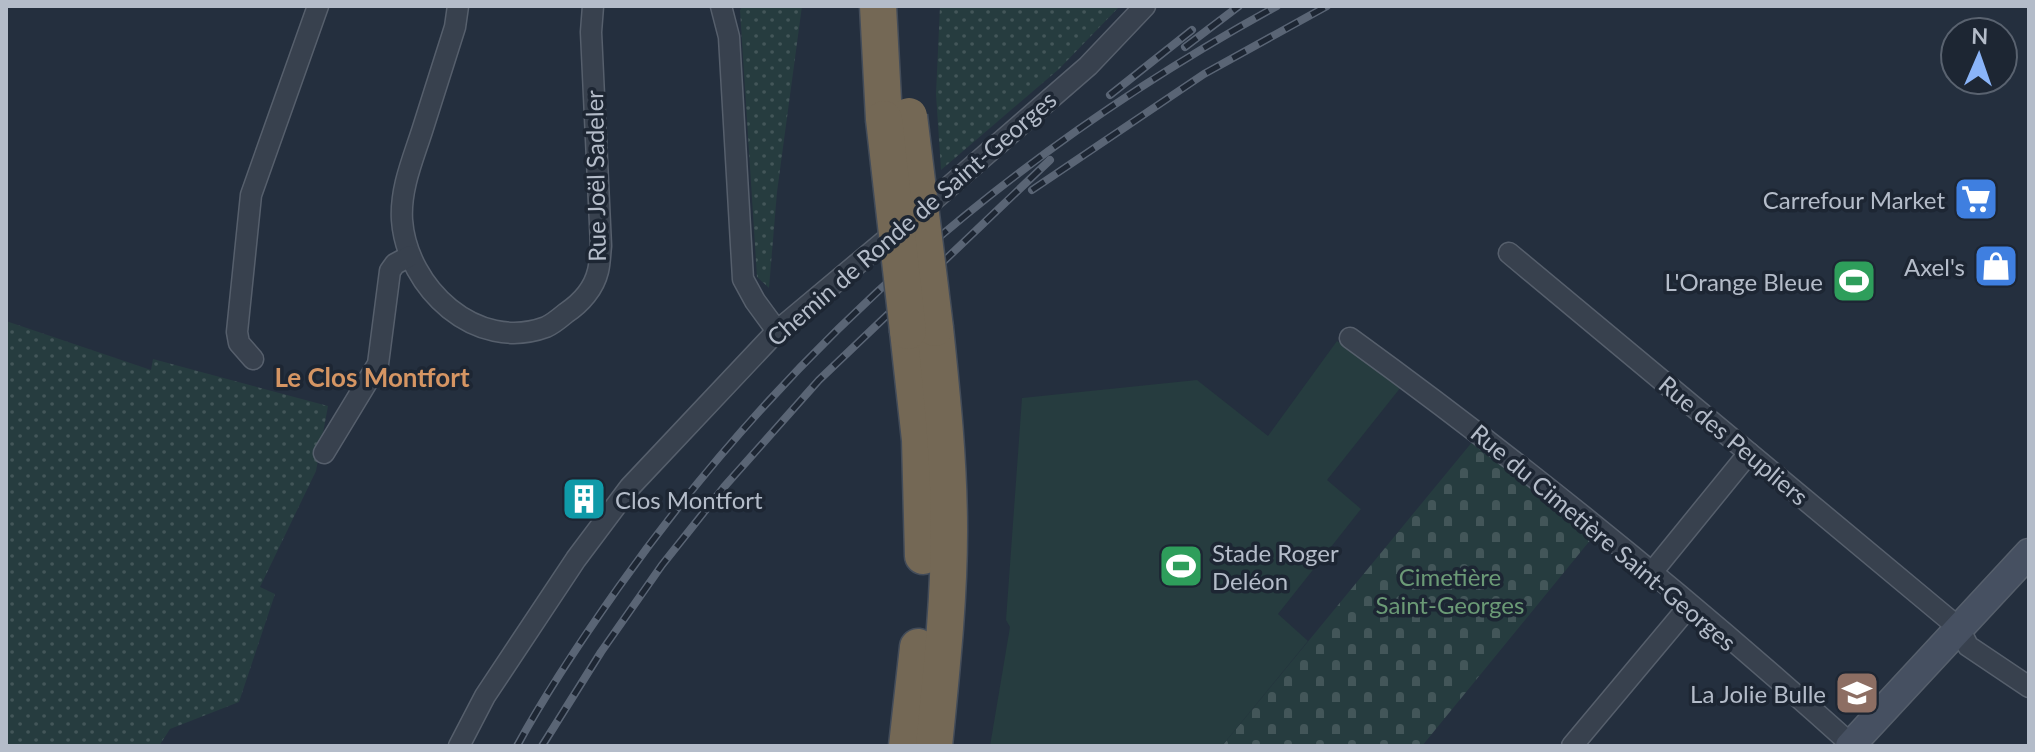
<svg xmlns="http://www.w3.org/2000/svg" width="2035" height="752" font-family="Lato,sans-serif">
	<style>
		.green { fill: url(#green-dots) }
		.cemetery { fill: url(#cemetery-stones) }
		.pitch { fill: #263c3f }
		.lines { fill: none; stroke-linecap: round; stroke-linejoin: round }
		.street-casing { stroke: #565f6c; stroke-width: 23 }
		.secondary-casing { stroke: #565f6c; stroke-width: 31 }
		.highway-casing { stroke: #434c59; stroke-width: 39 }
		.street { stroke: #38414e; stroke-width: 20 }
		.secondary { stroke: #465061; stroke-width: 28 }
		.highway { stroke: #746855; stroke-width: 36 }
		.rail-casing { stroke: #5a6575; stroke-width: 8 }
		.rail { stroke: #1d2633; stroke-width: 5; stroke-dasharray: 15; stroke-linecap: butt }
		.highway-bridge-casing { stroke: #434c59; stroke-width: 39; stroke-linecap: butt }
		.highway-bridge { stroke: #746855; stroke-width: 36 }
		.labels { text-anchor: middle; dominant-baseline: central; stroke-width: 7; stroke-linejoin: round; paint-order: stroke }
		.street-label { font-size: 24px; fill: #b4bcc9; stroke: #1d2633 }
		.poi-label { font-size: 24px; fill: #b4bcc9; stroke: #1d2633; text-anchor: end }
		.park-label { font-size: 24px; fill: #6b9a76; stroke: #1d2633 }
		.neighbourhood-label { font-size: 26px; font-weight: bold; fill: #d59563; stroke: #1d2633 }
	</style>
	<defs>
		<pattern id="green-dots" width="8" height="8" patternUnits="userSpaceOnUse" patternTransform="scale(2)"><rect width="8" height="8" fill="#263c3f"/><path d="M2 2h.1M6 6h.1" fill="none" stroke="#435659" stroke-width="1.8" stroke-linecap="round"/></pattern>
		<pattern id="cemetery-stones" width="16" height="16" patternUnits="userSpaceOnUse" patternTransform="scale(2)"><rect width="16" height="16" fill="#263c3f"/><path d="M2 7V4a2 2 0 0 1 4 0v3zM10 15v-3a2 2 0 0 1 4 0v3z" fill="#435659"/></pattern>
	</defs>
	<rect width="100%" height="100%" fill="#242f3e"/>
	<g class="green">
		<path d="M743 6H802L777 192 769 288 757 277 740 10Z"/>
		<path d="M940 6H1120L1059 69 941 170 936 94Z"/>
		<path d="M6 321 151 370 153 359 328 406 316 471 260 587 275 594 239 702 170 729 159 746H6Z"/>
	</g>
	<path class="cemetery" d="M1473 441 1592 538 1422 746H1222Z"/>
	<path class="pitch" d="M1337 341 1401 387 1327 480 1361 509 1278 614 1308 641 1222 746H990L1010 627 1006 620 1022 398 1197 380 1268 436Z"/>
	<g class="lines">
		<g class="street-casing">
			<g id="street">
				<path d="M458 6 455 27C444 61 433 96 422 131 413 159 400 189 402 220 407 288 476 353 546 327 553 324 560 318 566 313 581 303 594 288 598 271 600 263 600 254 601 246L591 32 593 6"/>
				<path d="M721 6 729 37 743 279 755 301 777 331"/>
				<path d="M1509 253 1959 628 1968 646 2029 687"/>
				<path d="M1350 338C1525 465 1692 601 1853 746"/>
				<path d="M253 359 239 343 237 332 251 195 318 6"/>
				<path d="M324 453 378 364 390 271 395 264 410 256"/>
				<path d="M1653 571 1749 453"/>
				<path d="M459 746 485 696 576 559 630 487 777 331 936 198 1088 66 1145 6"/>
				<path d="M1572 746 1690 605"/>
			</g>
		</g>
		<g class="secondary-casing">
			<path id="secondary" d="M1850 746 2029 553"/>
		</g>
		<g class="highway-casing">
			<g id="highway">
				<path d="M878 6 884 119"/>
				<path d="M908 331 920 440 923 556"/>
				<path d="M907 746 918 647"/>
				<path d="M934 746C941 675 949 603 949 531 949 462 942 395 935 328"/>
			</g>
		</g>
		<use href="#street" class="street"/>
		<use href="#secondary" class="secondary"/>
		<use href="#highway" class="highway"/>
		<g class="rail-casing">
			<g id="rail">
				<path d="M1185 47 1239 6"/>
				<path d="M1110 95 1192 30"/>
				<path d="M1032 190 1204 74 1327 6"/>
				<path d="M517 746C547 691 582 639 618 588 791 343 1014 150 1277 6"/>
				<path d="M542 746 601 652 662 565 724 487 819 380 1050 160"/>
			</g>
		</g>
		<use href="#rail" class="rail"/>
		<g class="highway-bridge-casing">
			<g id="highway-bridge">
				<path d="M909 116 935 328"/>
				<path d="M884 119 908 331"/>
			</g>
		</g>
		<use href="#highway-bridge" class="highway-bridge"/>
	</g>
	<defs>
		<g id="supermarket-square" transform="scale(2.3)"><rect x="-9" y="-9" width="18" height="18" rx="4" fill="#3f7fe0" stroke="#1d2633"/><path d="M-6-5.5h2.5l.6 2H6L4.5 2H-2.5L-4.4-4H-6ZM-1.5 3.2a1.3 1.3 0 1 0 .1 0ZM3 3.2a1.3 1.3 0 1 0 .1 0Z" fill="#fff"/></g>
		<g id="shop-square" transform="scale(2.3)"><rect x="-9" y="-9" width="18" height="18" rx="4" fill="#3f7fe0" stroke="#1d2633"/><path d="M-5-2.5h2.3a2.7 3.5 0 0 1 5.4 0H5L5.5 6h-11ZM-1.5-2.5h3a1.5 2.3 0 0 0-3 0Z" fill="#fff"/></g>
		<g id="stadium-square" transform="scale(2.3)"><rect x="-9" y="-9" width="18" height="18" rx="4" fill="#2e9e5b" stroke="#1d2633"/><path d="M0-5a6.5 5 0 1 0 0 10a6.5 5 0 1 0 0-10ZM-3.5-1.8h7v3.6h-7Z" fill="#fff"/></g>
		<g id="building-square" transform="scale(2.3)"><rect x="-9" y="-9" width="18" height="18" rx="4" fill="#0f9aa8" stroke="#1d2633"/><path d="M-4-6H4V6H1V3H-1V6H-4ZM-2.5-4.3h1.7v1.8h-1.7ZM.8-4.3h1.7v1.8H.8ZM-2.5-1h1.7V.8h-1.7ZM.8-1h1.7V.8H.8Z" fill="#fff"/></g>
		<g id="school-square" transform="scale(2.3)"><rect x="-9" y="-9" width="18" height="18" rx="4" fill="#8d6e63" stroke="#1d2633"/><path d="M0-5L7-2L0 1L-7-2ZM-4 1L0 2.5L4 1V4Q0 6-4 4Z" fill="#fff"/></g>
	</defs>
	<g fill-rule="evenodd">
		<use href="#supermarket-square" x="1976" y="199"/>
		<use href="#shop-square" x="1996" y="266"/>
		<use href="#stadium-square" x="1854" y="281"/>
		<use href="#building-square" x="584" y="499"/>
		<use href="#stadium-square" x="1181" y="566"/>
		<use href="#school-square" x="1857" y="693"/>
	</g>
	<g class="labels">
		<g class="street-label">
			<text transform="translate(595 176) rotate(-91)">Rue Joël Sadeler</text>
			<text transform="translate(911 218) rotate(-41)">Chemin de Ronde de Saint-Georges</text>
			<text transform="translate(1734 440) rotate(40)">Rue des Peupliers</text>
			<text transform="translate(1604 537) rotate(40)">Rue du Cimetière Saint-Georges</text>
		</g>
		<g class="poi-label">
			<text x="1945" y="199">Carrefour Market</text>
			<text x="1965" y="266">Axel's</text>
			<text x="1823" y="281">L'Orange Bleue</text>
			<text x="615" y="499" text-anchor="start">Clos Montfort</text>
			<text x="1212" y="552" text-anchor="start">Stade Roger<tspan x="1212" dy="28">Deléon</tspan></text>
			<text x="1826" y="693">La Jolie Bulle</text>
		</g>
		<g class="park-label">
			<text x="1450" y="576">Cimetière<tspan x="1450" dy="28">Saint-Georges</tspan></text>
		</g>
		<g class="neighbourhood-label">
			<text x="372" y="377">Le Clos Montfort</text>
		</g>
	</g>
	<rect width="2035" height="752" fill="none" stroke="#b4bcc9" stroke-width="16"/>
	<g transform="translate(1979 56) rotate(2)"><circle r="38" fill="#1d2633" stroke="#59626f" stroke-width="2"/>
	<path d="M0-6L14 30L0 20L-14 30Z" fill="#8ab4f8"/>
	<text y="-12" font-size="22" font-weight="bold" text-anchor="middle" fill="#b4bcc9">N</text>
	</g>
</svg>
